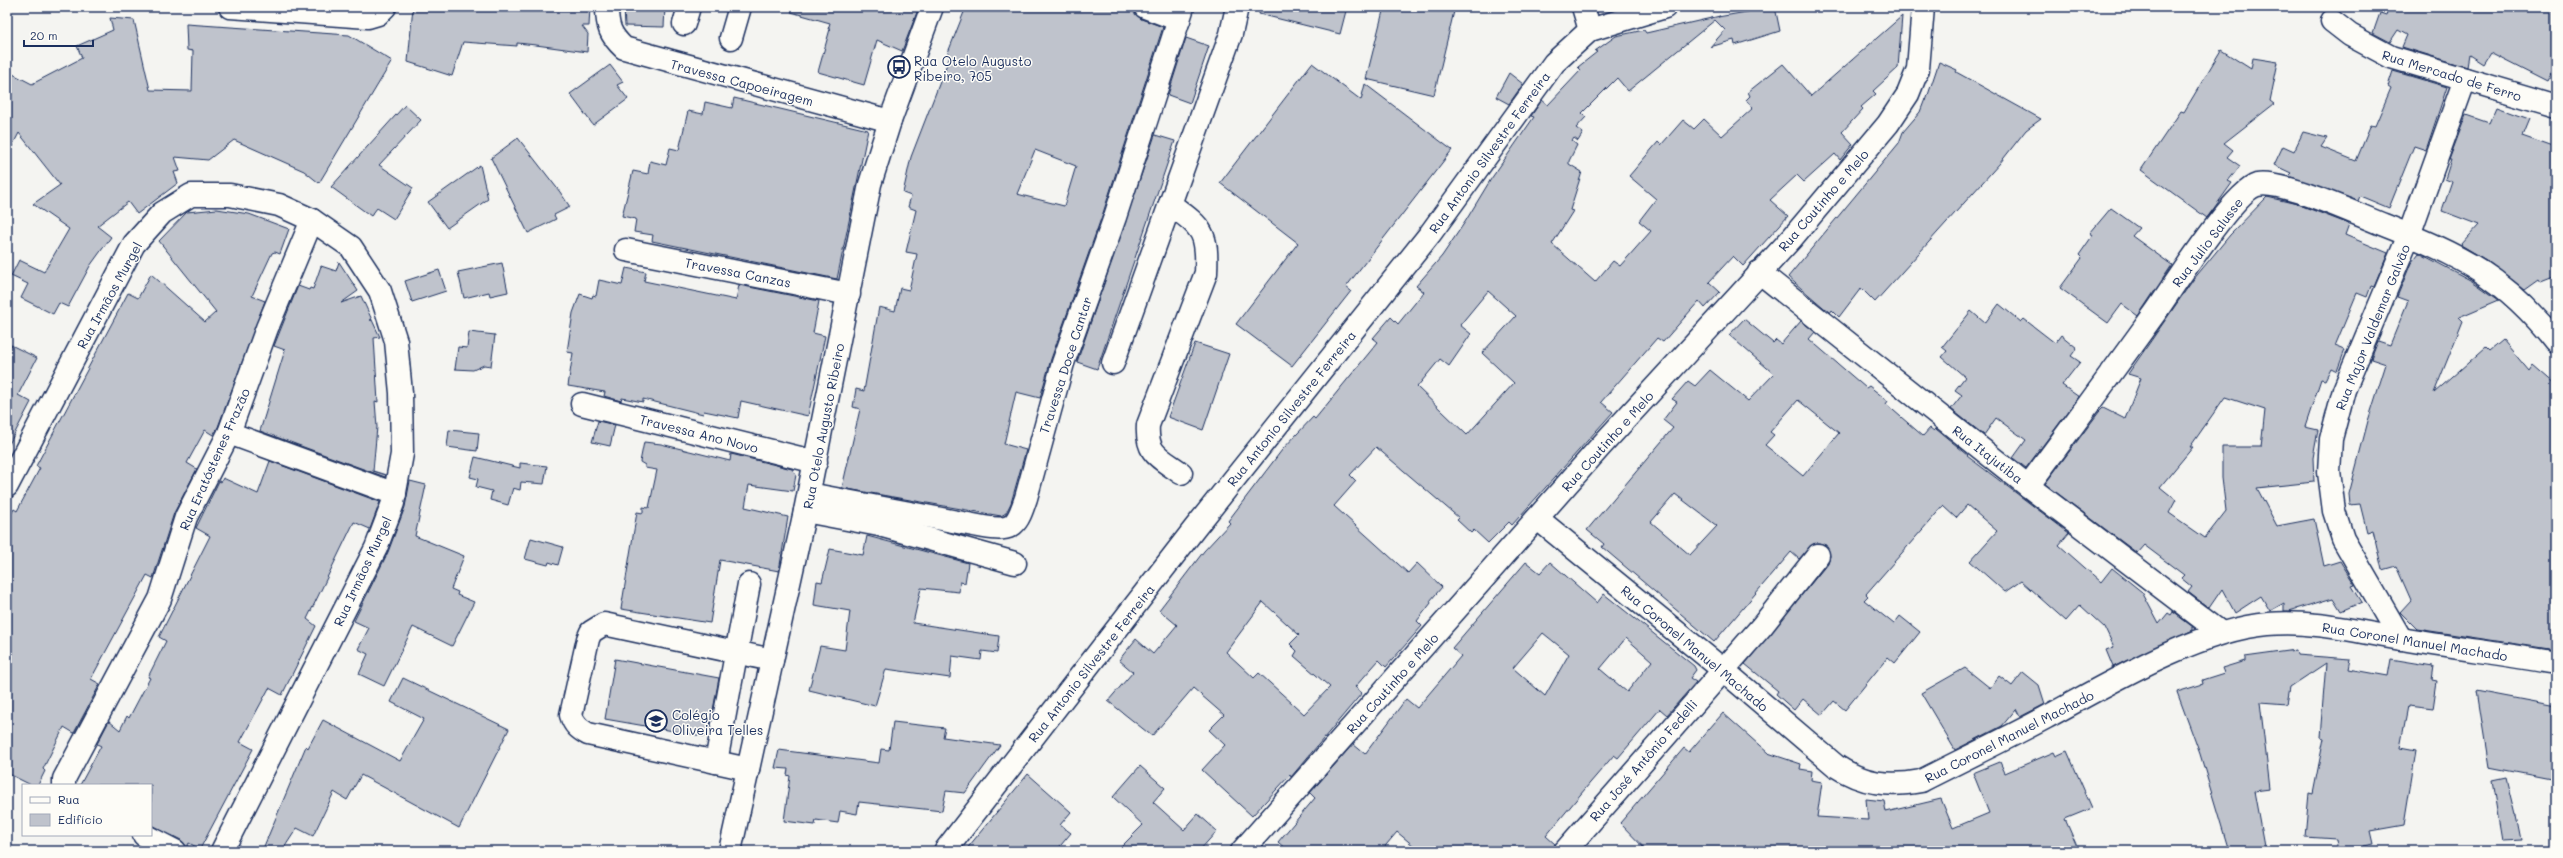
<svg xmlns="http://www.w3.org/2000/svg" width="2563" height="858" font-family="Mali,sans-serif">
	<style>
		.building { fill: #bfc3cc; stroke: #1b2f5e; fill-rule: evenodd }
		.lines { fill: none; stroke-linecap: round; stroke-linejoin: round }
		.minor-casing { stroke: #1b2f5e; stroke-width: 25 }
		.minor { stroke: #fdfcf7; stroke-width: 22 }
		.labels { text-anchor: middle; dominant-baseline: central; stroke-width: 3; stroke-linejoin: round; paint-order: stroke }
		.poi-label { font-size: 13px; fill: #1b2f5e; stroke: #fdfcf7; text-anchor: start }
		.street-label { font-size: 13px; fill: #1b2f5e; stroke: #fdfcf7 }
	</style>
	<rect width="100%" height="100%" fill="#f4f4f1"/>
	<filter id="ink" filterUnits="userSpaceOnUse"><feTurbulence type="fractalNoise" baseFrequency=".025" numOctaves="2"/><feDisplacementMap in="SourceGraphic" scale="8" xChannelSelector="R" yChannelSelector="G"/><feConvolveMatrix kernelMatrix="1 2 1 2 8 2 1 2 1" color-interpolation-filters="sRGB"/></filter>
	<g filter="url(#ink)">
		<g class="building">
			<path d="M413 7H590L589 26H582L588 34 587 52 536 45 517 43V46L463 42 452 76 408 62Z"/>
			<path d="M624 7H665L664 27 625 26Z"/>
			<path d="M792 7H919L902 51 877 40 864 85 818 72 830 29H828L830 23 791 12Z"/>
			<path d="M966 7H1122L1134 11 1141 19 1163 27 1103 213 1051 359 1040 398 1016 392 1004 444 1026 450 1011 503 1006 513 1001 516 842 488 860 409 853 407 856 389 864 391 879 307 895 311 900 288 909 290 917 254 906 252 916 210 908 207 911 196 903 193 911 157 950 56 947 55ZM1035 150 1076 166 1064 206 1017 194Z"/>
			<path d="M1260 7H1347L1340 34 1259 14Z"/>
			<path d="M1384 7H1455L1434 95 1366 79Z"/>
			<path d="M1775 7 1780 31 1735 45 1734 40 1710 47 1725 30 1715 20 1628 91 1617 78 1582 113 1586 117 1576 128 1583 133 1578 141 1574 138 1572 141 1577 145 1569 161V164L1582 172 1570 210 1573 211 1552 244 1595 282 1613 261 1620 266 1651 231 1639 221 1656 199 1629 176 1658 142 1661 145 1683 120 1694 129 1704 119 1722 136 1753 108 1746 100 1750 96 1748 92 1783 64 1811 96 1902 16 1898 68 1873 91 1876 94 1861 107 1863 109 1842 132 1853 144 1840 160 1835 154 1804 182 1797 175 1770 200 1788 216 1743 266 1733 256 1709 282 1720 292 1705 308 1699 301 1663 342 1657 338 1601 402 1613 412 1512 525 1509 522 1488 543 1474 530 1471 533 1457 520 1459 518 1376 447 1350 475 1356 481 1334 506 1408 573 1417 563 1442 587 1430 601 1431 603 1417 621 1422 626 1386 667 1379 660 1355 687 1362 693 1291 777 1290 775 1252 816 1202 770 1225 745 1209 730 1224 715 1193 688 1152 736 1108 701 1133 672 1119 660 1136 639 1153 654 1177 625 1159 610 1204 551 1230 523 1228 521 1282 450 1313 417 1315 419 1378 342 1373 338 1391 317 1398 324 1424 292 1416 286 1442 256 1465 222 1491 179 1534 117 1531 116 1542 100 1548 105 1581 70 1578 67 1597 52 1595 51 1616 36 1644 30 1646 33 1720 16 1718 17ZM1488 291 1516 316 1482 353 1514 383 1467 435 1417 387 1440 359 1449 366 1471 334 1460 325ZM1263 602 1299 635 1290 644 1297 651 1294 656 1330 687 1304 714 1259 673 1254 678 1226 652Z"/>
			<path d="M2389 7H2556V65L2547 82 2490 53 2483 64 2469 55 2467 67 2402 47 2407 35 2398 30 2390 42 2373 33 2380 13 2386 15Z"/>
			<path d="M110 18 134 20 150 90 192 91 193 51 187 50 186 24 349 35 392 61 319 183 304 171 234 140 208 160 175 157 180 171 174 172 178 183 137 214 128 202 97 226 111 237 90 266 68 307 59 303 53 314 21 298 28 284 11 276 19 260 44 272 69 229 33 204 60 185 19 133 7 156V71L32 84 82 58 77 46 113 30Z"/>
			<path d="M1186 38 1209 46 1190 103 1168 95Z"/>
			<path d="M2221 50 2251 69 2253 58 2278 62 2270 101 2274 104 2224 143 2233 150 2227 157 2240 166 2228 181 2232 183 2207 218 2141 170 2181 111 2184 112Z"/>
			<path d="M1939 62 1957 70 1956 72 2041 119 2026 130 2000 163 1875 302 1861 288 1839 317 1832 310 1830 313 1788 277 1899 143 1903 132 1920 112 1925 99 1926 101Z"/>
			<path d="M1312 63 1361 100 1365 84 1452 150 1346 287 1351 291 1292 366 1236 324 1298 243 1220 183Z"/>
			<path d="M610 65 623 82 617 85 628 99 593 125 570 94Z"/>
			<path d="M2393 71 2447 87 2426 150 2414 146 2389 208 2360 196 2358 201 2288 176 2291 173 2274 165 2283 146 2294 151 2303 132 2327 138 2321 147 2356 161 2371 125 2375 126 2391 88 2388 86Z"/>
			<path d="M1509 73 1523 84 1509 104 1496 97Z"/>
			<path d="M734 98 868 130 837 279 652 241 653 235 634 232 636 219 622 216 633 171 648 174 650 161 666 165 670 148 679 150 688 111 703 114 705 102 732 108Z"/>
			<path d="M405 105 421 120 379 165 413 188 394 219 377 208 371 216 331 187Z"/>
			<path d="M2496 107 2529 119 2522 136 2556 148V277L2541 283 2539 280 2525 290 2486 260 2461 245 2479 225 2442 211 2452 182 2445 179 2451 160H2449L2466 115 2489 123Z"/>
			<path d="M1155 135 1175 141 1097 369 1077 362Z"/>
			<path d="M518 138 560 192 570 207 554 215 556 219 528 233 491 158Z"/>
			<path d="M480 165 488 199 447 228 428 202Z"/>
			<path d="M2267 197 2297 204 2349 224 2345 235 2388 253 2374 287 2371 286 2367 297 2357 293 2335 346 2345 350 2337 371 2331 368 2325 380 2321 379 2305 427 2318 430 2313 458 2314 482 2257 488 2277 526 2314 519 2324 566 2340 561 2355 585 2352 586 2362 602 2341 611 2333 598 2289 611H2284V603L2270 611 2261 596 2235 613 2222 589 2209 608 2188 592 2192 587 2181 578 2184 575 2144 545 2137 553 2045 484 2099 412 2103 408 2125 419 2141 378 2128 374 2193 280 2230 235ZM2225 397 2265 410 2261 447H2222V478L2226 511 2205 538 2169 513 2176 500 2160 487 2193 447H2190Z"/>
			<path d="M2111 208 2139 228 2132 236 2172 265 2138 316 2122 304 2108 323 2060 288 2082 258 2079 255 2093 235 2090 233Z"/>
			<path d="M217 209 249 214 289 229 280 254 275 252 272 253 252 296 265 301 218 427 213 435 205 430 187 463 197 469 174 513 153 578 147 575 91 679 100 684 74 733 64 727 43 769 45 771 38 785H31L7 773V521L14 509 17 511 40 468 36 466 128 293 138 298 151 274 205 322 216 312 159 241 187 212Z"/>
			<path d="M2419 253 2472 281 2499 300 2459 317 2463 321 2434 393 2486 347 2490 351 2503 340 2529 371 2533 365 2556 385V650L2417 629 2400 612 2411 600 2396 566 2382 570 2373 530 2367 532 2360 504 2350 505 2349 494 2368 421 2386 364 2371 359 2378 341 2390 345 2408 301 2397 297 2411 263Z"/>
			<path d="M339 262 358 291 341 303 361 296 372 320H370H372L380 337 374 338 378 402 375 401 377 427 373 471 386 475 385 477 260 431 285 350 274 346 298 286 309 290 310 288 313 289 321 266 336 271Z"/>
			<path d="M502 263 508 292 490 296 489 292 464 298 458 272Z"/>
			<path d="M626 268 646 272 644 281 736 300 739 285 819 301 813 333 825 336 808 416 741 401 738 418 704 411 703 414 643 399V402L622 398 621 401 604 396 605 392 568 386 573 353 567 352 573 313 580 294 592 298 593 295 596 296 599 280 622 285Z"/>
			<path d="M439 270 446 291 412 302 405 281Z"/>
			<path d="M1999 304 2021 322 2024 319 2055 343 2061 335 2077 348 2071 356 2080 362 2062 385 2079 397 2026 468 2013 458 2026 440 1996 418 1984 435 1951 409 1962 395 1955 390 1965 377 1942 357 1947 351 1942 347 1971 311 1985 323Z"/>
			<path d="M1744 319 1773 343 1776 340 1781 344 1801 321 1815 332 1809 339 1866 388 1869 386 1888 401 1886 404 1923 436 1930 428 1934 431 1936 429 1968 455 1967 456 2069 533 2059 545 2101 582 2112 568 2142 592 2159 624 2168 613 2171 615 2173 612 2193 627V630L2113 667 2106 650 2114 647 2105 628 2080 605 2066 621 2021 581 2005 592 1970 561 1997 531 1967 505 1956 518 1943 506 1866 594 1868 596 1864 600 1894 624 1900 616 1920 632 1895 663 1888 657 1845 710 1834 701 1822 715 1803 699 1794 710 1776 694 1778 691 1745 664 1828 563 1830 556 1826 545 1819 543 1813 544 1799 559 1791 552 1714 642 1602 547 1604 544 1587 530 1673 428 1663 420 1677 402 1672 399 1688 381 1695 386 1710 370 1748 401 1774 374 1729 335ZM1798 400 1839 433 1803 476 1765 445 1774 435 1770 432ZM1675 494 1717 526 1690 555 1651 522Z"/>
			<path d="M469 332 495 335 491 366 484 365 473 370 455 369 458 347 467 348Z"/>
			<path d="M7 343 37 358 18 395 31 402 7 448Z"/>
			<path d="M1195 343 1229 354 1203 430 1168 417Z"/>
			<path d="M598 421 615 425 610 446 592 442Z"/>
			<path d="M449 430 479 433 477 451 447 447Z"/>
			<path d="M644 442 661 444 730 461 731 454 792 469 796 475 793 491 749 485 745 507 788 517 779 571 720 560 710 623 621 609 637 512 643 513V507L649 508 657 470 645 468V465L640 462Z"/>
			<path d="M475 457 520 468V463L547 466 544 484 521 482 520 490 513 488 508 505 490 500 492 491 476 487 478 479 470 477Z"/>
			<path d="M270 461 380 502 370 529 354 522 307 619 316 626 282 695 269 688 268 690 240 742 253 749 200 849 189 843 187 847 181 840 151 825V785H80L101 746 97 744 109 721 120 730 127 716 129 718 150 678 148 677 166 641 159 637 210 536 196 528 219 481 221 482 223 478 258 494Z"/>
			<path d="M410 481 426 485 415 536 464 556 451 589 458 592 457 595 474 602 452 646 413 627 384 686 359 674 368 654 358 649 369 628 354 621 388 552 405 507Z"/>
			<path d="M867 536 968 563 965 583 960 582 959 592 921 588 913 623 999 636 997 653 982 651 981 660 952 656 950 678 886 669 875 706 809 690 820 646 845 650 850 611 814 605 817 581 822 582 830 549 863 555Z"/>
			<path d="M531 538 563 547 558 565 549 562 548 565 525 559Z"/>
			<path d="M1526 562 1540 573 1550 562 1597 603 1604 594 1694 666 1696 670 1690 678 1696 682 1667 715 1660 709 1618 758 1614 755 1590 783 1546 836 1555 844 1553 851H1420L1397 832 1381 851H1288L1278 842 1315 798 1310 793 1353 744 1365 754 1406 699 1417 708 1461 656 1452 648ZM1543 633 1569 654 1545 696 1513 668ZM1626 638 1652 661 1627 692 1600 669Z"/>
			<path d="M2296 650 2297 655 2351 659 2349 669 2388 676 2391 659 2434 666 2432 680 2437 681 2433 709 2408 706 2400 748 2416 751 2404 825 2370 831 2373 844 2363 846 2364 851H2338L2336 839 2305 837 2309 793 2313 794 2324 738 2320 737 2326 663 2290 687 2287 704 2260 702 2270 789 2254 791 2265 851H2229L2200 754 2177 692 2203 684 2202 680 2224 673 2222 668 2245 661V657Z"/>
			<path d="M615 659 719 678 708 737 605 719Z"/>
			<path d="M1965 668 1990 688 1999 676 2012 686 2023 672 2039 685 2045 704 2020 717 2016 709 2002 726 1955 750 1921 693Z"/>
			<path d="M403 678 509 729 459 828 361 775 347 800 334 792 313 836 297 828 282 851H262L306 746 308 748 323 720 400 761 424 719 391 702Z"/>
			<path d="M2477 691 2556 706V780L2489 767Z"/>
			<path d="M1723 713 1768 753 1801 764 1800 769 1812 771 1811 780 1822 782 1817 817 1868 820 1866 799 1884 801 1886 812 1941 799 1953 828 1989 813 1973 773 2000 762 2005 773 2054 752 2056 756 2067 751 2092 808 2065 819 2079 851H1647L1620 823 1684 748 1689 752Z"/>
			<path d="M893 722 945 728 943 737 1000 745 965 793 946 791 942 811 859 802 857 814 840 811 838 823 816 820 815 825 784 821 790 776 787 775 788 769 775 768 779 750 879 763 881 749 889 750Z"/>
			<path d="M1140 766 1165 788 1153 802 1184 830 1198 814 1217 831 1199 851H1117L1143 825 1113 797Z"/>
			<path d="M1028 774 1071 812 1060 825 1071 833 1056 851H965Z"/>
			<path d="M2506 778 2515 815H2517L2522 840 2502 841 2492 781Z"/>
		</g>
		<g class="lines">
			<g class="minor-casing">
				<g id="minor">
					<path d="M230 7 368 17 378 14 385 7"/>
					<path d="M607 7C607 26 610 35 624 48L890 121"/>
					<path d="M1145 7 1179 20"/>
					<path d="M1583 7 1590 30"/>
					<path d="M2332 21 2350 35 2391 57 2556 106"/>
					<path d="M684 24 689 7"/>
					<path d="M731 38 740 7"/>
					<path d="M1170 204C1202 228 1208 231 1206 273L1148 425C1146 454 1159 457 1181 473"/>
					<path d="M626 250 849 294"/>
					<path d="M1759 272 2028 486 2220 632"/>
					<path d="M1113 363 1231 34 1237 7"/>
					<path d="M582 404 816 462"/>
					<path d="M229 433 395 494"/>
					<path d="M7 486 134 244 162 213 191 195H230L279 205 312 220 351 247 380 291 396 341 401 393 402 454 393 503 376 548 222 851"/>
					<path d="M2028 486C2071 429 2113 371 2155 313 2172 289 2233 192 2257 185 2281 179 2358 215 2384 225 2460 255 2504 276 2556 342"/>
					<path d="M809 494 984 527C1014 532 1017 525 1026 498L1063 363 1115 217 1183 7"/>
					<path d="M805 511 879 525 1015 563"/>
					<path d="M1538 519 1722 669 1836 766C1863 784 1890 787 1921 781 1962 760 2004 740 2045 718 2108 684 2197 630 2268 624 2313 620 2358 632 2402 639 2453 648 2505 654 2556 663"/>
					<path d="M2401 639 2343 539 2334 511 2329 472 2331 439 2344 390 2409 235 2465 79"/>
					<path d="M716 762 749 584"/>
					<path d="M748 769 588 734C579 729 574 725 571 715L588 639 591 632 604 624 772 660"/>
					<path d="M64 785V779L160 599 186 517 229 433 267 328 312 220"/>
					<path d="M144 835 175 851"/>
					<path d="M730 851 805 511 870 184 890 121 932 7"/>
					<path d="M945 851 1195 528 1430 234 1554 63 1590 30 1665 7"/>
					<path d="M1242 851 1600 447 1792 238 1888 124 1908 94 1918 69 1923 7"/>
					<path d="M1565 851 1762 626 1818 555"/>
				</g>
			</g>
			<use href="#minor" class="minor"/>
		</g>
	</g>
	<defs>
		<g id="bus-ring" transform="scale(1.15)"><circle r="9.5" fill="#fdfcf7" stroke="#1b2f5e" stroke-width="1.5"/><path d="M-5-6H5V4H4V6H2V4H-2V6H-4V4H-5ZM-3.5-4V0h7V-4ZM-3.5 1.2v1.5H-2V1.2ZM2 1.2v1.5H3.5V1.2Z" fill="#1b2f5e"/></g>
		<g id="school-ring" transform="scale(1.15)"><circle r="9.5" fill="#fdfcf7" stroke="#1b2f5e" stroke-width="1.5"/><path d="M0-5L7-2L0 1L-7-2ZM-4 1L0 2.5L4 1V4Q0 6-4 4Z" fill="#1b2f5e"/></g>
	</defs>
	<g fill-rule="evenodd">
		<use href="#bus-ring" x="899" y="67"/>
		<use href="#school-ring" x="656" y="721"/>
	</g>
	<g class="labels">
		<g class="poi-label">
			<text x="914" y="60">Rua Otelo Augusto<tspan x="914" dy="15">Ribeiro, 705</tspan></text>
			<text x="672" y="714">Colégio<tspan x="672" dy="15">Oliveira Telles</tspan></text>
		</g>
		<g class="street-label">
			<text transform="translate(2452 75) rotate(17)">Rua Mercado de Ferro</text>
			<text transform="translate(742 82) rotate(15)">Travessa Capoeiragem</text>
			<text transform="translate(1489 152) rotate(-54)">Rua Antonio Silvestre Ferreira</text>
			<text transform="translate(1823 200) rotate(-49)">Rua Coutinho e Melo</text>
			<text transform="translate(2207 242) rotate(-53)">Rua Julio Salusse</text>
			<text transform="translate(738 272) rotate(11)">Travessa Canzas</text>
			<text transform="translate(109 295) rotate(-61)">Rua Irmãos Murgel</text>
			<text transform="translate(2372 327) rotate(-68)">Rua Major Valdemar Galvão</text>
			<text transform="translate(1065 365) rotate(-72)">Travessa Doce Cantar</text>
			<text transform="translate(1291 408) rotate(-51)">Rua Antonio Silvestre Ferreira</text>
			<text transform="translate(823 426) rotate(-79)">Rua Otelo Augusto Ribeiro</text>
			<text transform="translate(699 433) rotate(14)">Travessa Ano Novo</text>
			<text transform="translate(1607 441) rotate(-48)">Rua Coutinho e Melo</text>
			<text transform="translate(1988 454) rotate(38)">Rua Itajutiba</text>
			<text transform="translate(214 459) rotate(-66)">Rua Eratóstenes Frazão</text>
			<text transform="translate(362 571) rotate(-65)">Rua Irmãos Murgel</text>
			<text transform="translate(2415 641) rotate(9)">Rua Coronel Manuel Machado</text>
			<text transform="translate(1695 648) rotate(40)">Rua Coronel Manuel Machado</text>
			<text transform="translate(1091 663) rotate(-52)">Rua Antonio Silvestre Ferreira</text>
			<text transform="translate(1392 683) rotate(-48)">Rua Coutinho e Melo</text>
			<text transform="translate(2009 736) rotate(-27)">Rua Coronel Manuel Machado</text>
			<text transform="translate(1643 760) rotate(-49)">Rua José Antônio Fedelli</text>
		</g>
	</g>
	<rect width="2563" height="858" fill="none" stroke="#fdfcf7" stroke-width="24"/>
	<rect x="12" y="12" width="2539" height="834" fill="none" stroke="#1b2f5e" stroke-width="1.5" filter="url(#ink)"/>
	<rect x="22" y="784" width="130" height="52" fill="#fdfcf7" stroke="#a3aaba"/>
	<rect x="30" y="797" width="20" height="6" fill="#fdfcf7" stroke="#a3aaba"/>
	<text x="58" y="804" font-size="12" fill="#1b2f5e">Rua</text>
	<rect x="30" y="814" width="20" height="12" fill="#bfc3cc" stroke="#a3aaba"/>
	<text x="58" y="824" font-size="12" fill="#1b2f5e">Edifício</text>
	<path d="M24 40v6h69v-6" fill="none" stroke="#1b2f5e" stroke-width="2"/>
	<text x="30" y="40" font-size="12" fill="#1b2f5e" stroke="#fdfcf7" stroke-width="3" paint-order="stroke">20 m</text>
</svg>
